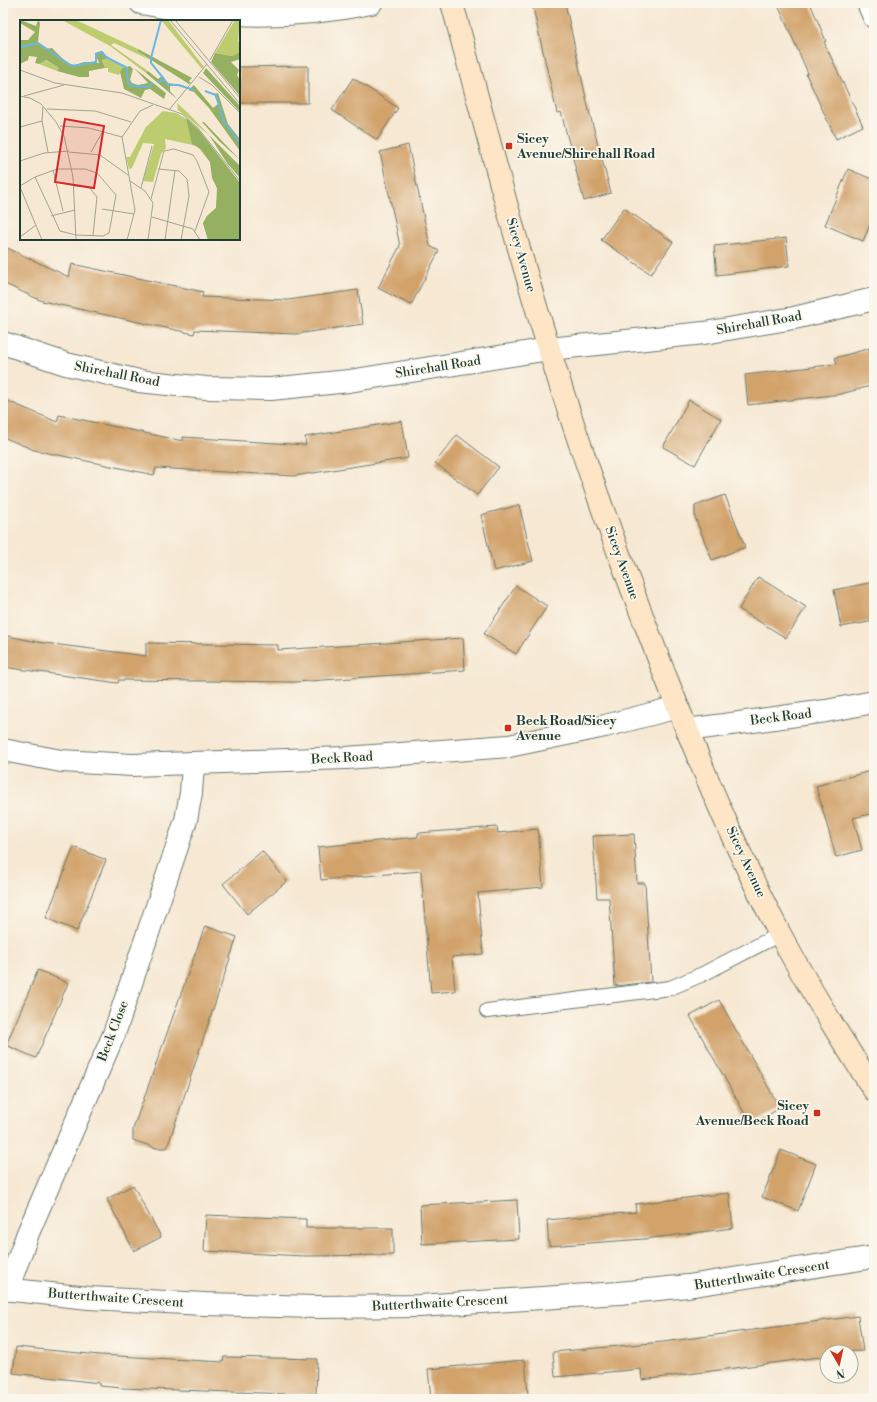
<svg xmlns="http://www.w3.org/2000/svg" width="877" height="1402" font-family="'Libre Bodoni',serif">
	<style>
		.building { fill: #d1a26b }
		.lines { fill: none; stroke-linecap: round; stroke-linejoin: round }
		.lane-casing { stroke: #6a796c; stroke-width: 16 }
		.street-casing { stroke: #6a796c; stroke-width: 24 }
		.secondary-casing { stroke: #6a796c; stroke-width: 24 }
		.lane { stroke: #fff; stroke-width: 14 }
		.street { stroke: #fff; stroke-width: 22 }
		.secondary { stroke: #fde5c5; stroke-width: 22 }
		.poi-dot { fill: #c8321e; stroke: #fbf7ec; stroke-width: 1.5 }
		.labels { text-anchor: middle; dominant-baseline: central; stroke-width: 3.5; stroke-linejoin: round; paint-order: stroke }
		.poi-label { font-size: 13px; font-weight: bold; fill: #1f3d34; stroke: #fbf7ec; text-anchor: start }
		.street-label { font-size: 13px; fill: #1f3d34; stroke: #fbf7ec }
		.inset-river { fill: none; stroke: #68b8e3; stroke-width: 2 }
		.inset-road { fill: none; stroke: #a0a493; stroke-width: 1 }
		.view { fill: #d62828; fill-opacity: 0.15; stroke: #d62828; stroke-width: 2 }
		.inset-edge { fill: none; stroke: #1f3d34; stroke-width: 2 }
	</style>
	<rect width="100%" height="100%" fill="#fbf7ec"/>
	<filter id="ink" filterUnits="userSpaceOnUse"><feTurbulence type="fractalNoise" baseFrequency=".025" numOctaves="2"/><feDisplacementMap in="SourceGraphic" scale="8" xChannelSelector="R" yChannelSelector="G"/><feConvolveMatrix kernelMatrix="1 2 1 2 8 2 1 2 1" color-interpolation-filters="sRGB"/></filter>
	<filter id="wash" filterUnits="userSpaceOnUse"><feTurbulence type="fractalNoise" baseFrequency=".012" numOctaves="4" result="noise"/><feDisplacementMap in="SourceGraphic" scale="16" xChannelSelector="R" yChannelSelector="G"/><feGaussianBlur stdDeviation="0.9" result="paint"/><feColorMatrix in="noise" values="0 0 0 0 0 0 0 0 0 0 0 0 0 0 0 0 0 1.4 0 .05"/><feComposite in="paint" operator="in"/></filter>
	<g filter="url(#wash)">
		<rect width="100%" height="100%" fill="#f6e8d3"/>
		<g id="blocks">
			<g class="building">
				<path d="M532 3H565L589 111 611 193 584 201 561 112 557 113Z"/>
				<path d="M777 3H810L826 41 824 42 863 126 836 139 806 74 808 73Z"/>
				<path d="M308 66V103H239V67Z"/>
				<path d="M353 78 398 108 377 140 332 110Z"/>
				<path d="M408 145 430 246 439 251 411 305 378 288 400 246 380 152Z"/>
				<path d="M848 169 874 180V215L863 241 825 225Z"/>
				<path d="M624 208 673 242 651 274 601 240Z"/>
				<path d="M786 238 789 266 717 275 714 246Z"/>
				<path d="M3 246 69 277 72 264 203 292 202 297 288 300 358 290 363 324 296 334 195 330 194 334 42 301 3 283Z"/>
				<path d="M874 347V385L841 394 748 405 745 375 837 364 835 358Z"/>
				<path d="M3 399 57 422 59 415 183 441V437L306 445 305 437 402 421 408 458 294 476 156 468 154 475 34 450 3 437Z"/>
				<path d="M689 400 721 419 695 465 663 447Z"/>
				<path d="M457 435 499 467 477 495 435 463Z"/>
				<path d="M725 495 745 547 712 560 695 517V506Z"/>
				<path d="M519 505 533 561 494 571 481 515Z"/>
				<path d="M758 577 806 607 786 638 739 609Z"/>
				<path d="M874 582V621L841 627 834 590Z"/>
				<path d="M516 586 547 606 516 654 484 634Z"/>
				<path d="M3 635 37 642 146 656V643L278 645V650L463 638 465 670 295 682 119 680 118 683 3 667Z"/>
				<path d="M870 771 874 786V813L853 818 862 850 836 857 816 786Z"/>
				<path d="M497 827 498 833 538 829 543 887 478 893 483 954 452 957 455 991 431 993 421 871 321 880 318 847 418 837V833Z"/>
				<path d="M634 834 637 883H645L651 982 615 986 609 898H597L593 836Z"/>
				<path d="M74 847 106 860 77 931 46 918Z"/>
				<path d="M262 851 287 881 247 914 223 884Z"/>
				<path d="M205 926 237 937 167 1148H156L133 1140V1129Z"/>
				<path d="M38 970 68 983 36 1058 6 1045Z"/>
				<path d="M719 1000 780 1108 751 1125 690 1016Z"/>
				<path d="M781 1150 816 1164 798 1211 762 1197Z"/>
				<path d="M133 1185 161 1237 134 1251 107 1199Z"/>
				<path d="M729 1193 733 1228 644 1239 549 1246 547 1220 636 1212 635 1204Z"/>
				<path d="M517 1200 519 1239 422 1244 420 1205Z"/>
				<path d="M206 1215 306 1219V1228H393V1255L304 1256 204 1251Z"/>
				<path d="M858 1316 863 1351 827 1352V1356L642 1380 641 1369 555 1377 553 1352 663 1342Z"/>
				<path d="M16 1347 100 1355 223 1362 224 1357 317 1359 316 1395 122 1388 99 1386V1383L13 1373Z"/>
				<path d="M525 1360 528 1395 489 1399H431L428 1369Z"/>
			</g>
		</g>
	</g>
	<g filter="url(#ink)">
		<use href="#blocks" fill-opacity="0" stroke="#6a796c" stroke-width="1"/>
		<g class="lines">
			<g class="lane-casing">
				<path id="lane" d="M487 1011 670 988 703 974 780 934"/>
			</g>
			<g class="street-casing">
				<g id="street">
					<path d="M141 3C217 18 295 19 371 3"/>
					<path d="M868 3 874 17"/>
					<path d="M3 343 66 364 139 381 206 388 271 389 349 381 549 349 704 333 794 318 874 299"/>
					<path d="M687 730 826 711 874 702"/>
					<path d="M3 750 61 761 132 765 346 758 509 746 605 726 678 707"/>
					<path d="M3 1289 89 1298 205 1304 316 1307 419 1306 619 1293 688 1286 874 1257"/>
					<path d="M7 1290 28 1233 114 1034 186 820 191 793 193 765"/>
				</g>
			</g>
			<g class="secondary-casing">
				<path id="secondary" d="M452 3C483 118 513 234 549 349 583 459 623 568 665 675 700 763 736 851 780 934 808 987 841 1039 874 1090"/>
			</g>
			<use href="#lane" class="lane"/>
			<use href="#street" class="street"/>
			<use href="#secondary" class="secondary"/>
		</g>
	</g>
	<g class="poi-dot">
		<rect x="505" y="142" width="8" height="8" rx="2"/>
		<rect x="504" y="724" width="8" height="8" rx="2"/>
		<rect x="813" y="1109" width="8" height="8" rx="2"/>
	</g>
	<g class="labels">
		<g class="poi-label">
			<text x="517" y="139">Sicey<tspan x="517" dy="15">Avenue/Shirehall Road</tspan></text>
			<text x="516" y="721">Beck Road/Sicey<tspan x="516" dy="15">Avenue</tspan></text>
			<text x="809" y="1106" text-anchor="end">Sicey<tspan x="809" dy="15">Avenue/Beck Road</tspan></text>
		</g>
		<g class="street-label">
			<text transform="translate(521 255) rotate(74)">Sicey Avenue</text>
			<text transform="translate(759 323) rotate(-10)">Shirehall Road</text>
			<text transform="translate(438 367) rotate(-9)">Shirehall Road</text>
			<text transform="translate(117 374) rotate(11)">Shirehall Road</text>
			<text transform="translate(622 563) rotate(70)">Sicey Avenue</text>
			<text transform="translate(781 717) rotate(-7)">Beck Road</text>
			<text transform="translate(342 758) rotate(-3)">Beck Road</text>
			<text transform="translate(746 862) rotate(65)">Sicey Avenue</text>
			<text transform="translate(113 1031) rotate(-69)">Beck Close</text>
			<text transform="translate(762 1275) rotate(-9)">Butterthwaite Crescent</text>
			<text transform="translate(116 1298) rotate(4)">Butterthwaite Crescent</text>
			<text transform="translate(440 1303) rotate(-3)">Butterthwaite Crescent</text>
		</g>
	</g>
	<g transform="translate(20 20)">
		<rect width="220" height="220" fill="#f6e8d3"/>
		<path d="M42 0H56L118 29 117 31 130 40 94 23 91 25 128 51 126 53 90 26ZM141 0H148L184 47 182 49ZM215 0H220L218 21 220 22V32L212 36 195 33ZM89 38 106 46 102 48 99 55 88 52V48H85L82 40ZM25 40 39 48 37 51 19 44ZM157 83 169 94 189 115 158 90ZM143 91 156 93 168 100 220 163V220H188L183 203 187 196 196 188 198 172 190 142 177 126 145 119 146 128 141 134 133 162 123 161 134 124 123 123 112 148 109 149 106 137H110L126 107Z" fill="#bdcc6e"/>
		<path d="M0 0 16 6 18 0 20 3 18 22 25 29 32 28 47 43 55 45 64 42 79 43 75 33 81 31 89 38 82 40 85 48 69 51V57H59L37 51 39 48 26 40 19 44 15 43 17 37 9 36 8 40 0 44V20H8L15 12 0 3ZM118 29 172 58 169 61 171 63 169 64 117 31ZM220 32V39L211 42 219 50 217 55 220 60V76L191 42 195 33 212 36ZM110 46 113 49 110 60 112 63 118 65 128 63 114 48 146 73 144 79 130 69 125 70 121 78 104 69 100 52 102 48ZM186 48 220 86V92L183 53ZM128 51 138 59 142 56 148 63 162 65 167 67 150 65V71L157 79 126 53ZM174 65 193 88 198 84 194 74 198 73 208 104 220 119V131L189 88 174 72 168 70ZM166 98 179 110 220 163V220H188L183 203 187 196 196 188 197 168 192 158 190 142 181 129 172 124ZM182 102H184L220 140 199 121ZM189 115 220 146V158L207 143Z" fill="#96b061"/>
		<path class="inset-river" d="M0 27 18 23 52 46 76 42V34L82 32 86 37 107 48 108 63 112 66 128 67 133 63M131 38 141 0M131 38V43L144 59M138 62 144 59 148 65H158L174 70M185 71 196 75 203 100 220 123"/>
		<path class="inset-road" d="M150 0 220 84M155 0 220 78M190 40 213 0M0 50 35 63 102 73 162 94 178 108 220 161M179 57 192 65 220 93M0 76 10 78 21 84 36 102 44 116 53 157 56 220M4 76 44 65M23 87 22 101 28 132M27 89 75 91 111 102M149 90 187 44M40 106 69 108 102 117M0 107 22 101M49 132 80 135 108 155M71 132 83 111M0 141 24 133 49 131M138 149 159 151 167 159 169 176 161 220M33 150 43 191M110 161 125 171 133 183 128 220M0 166 15 157 37 149H65L77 153 96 175 89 213 83 216 56 215 40 211 15 157M54 166 69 167 77 177 73 215M0 167 22 220M121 168 132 126M131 179 144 131 154 129 173 135 177 141 189 172 175 211M82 189 114 194M31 196 55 190M132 197 173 209 180 220M0 217 16 205M107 220 115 190 102 117 120 91 133 85M145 220 155 150"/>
		<path class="view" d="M45 99 84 106 74 168 35 162Z"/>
		<rect width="220" height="220" class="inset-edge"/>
	</g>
	<rect width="877" height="1402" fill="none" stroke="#fbf7ec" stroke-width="16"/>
	<g transform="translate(839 1364) rotate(171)"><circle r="19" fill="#fbf7ec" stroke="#a3ada2"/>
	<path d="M0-3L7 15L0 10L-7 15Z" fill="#c8321e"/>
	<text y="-6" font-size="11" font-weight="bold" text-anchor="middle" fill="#1f3d34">N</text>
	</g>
</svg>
